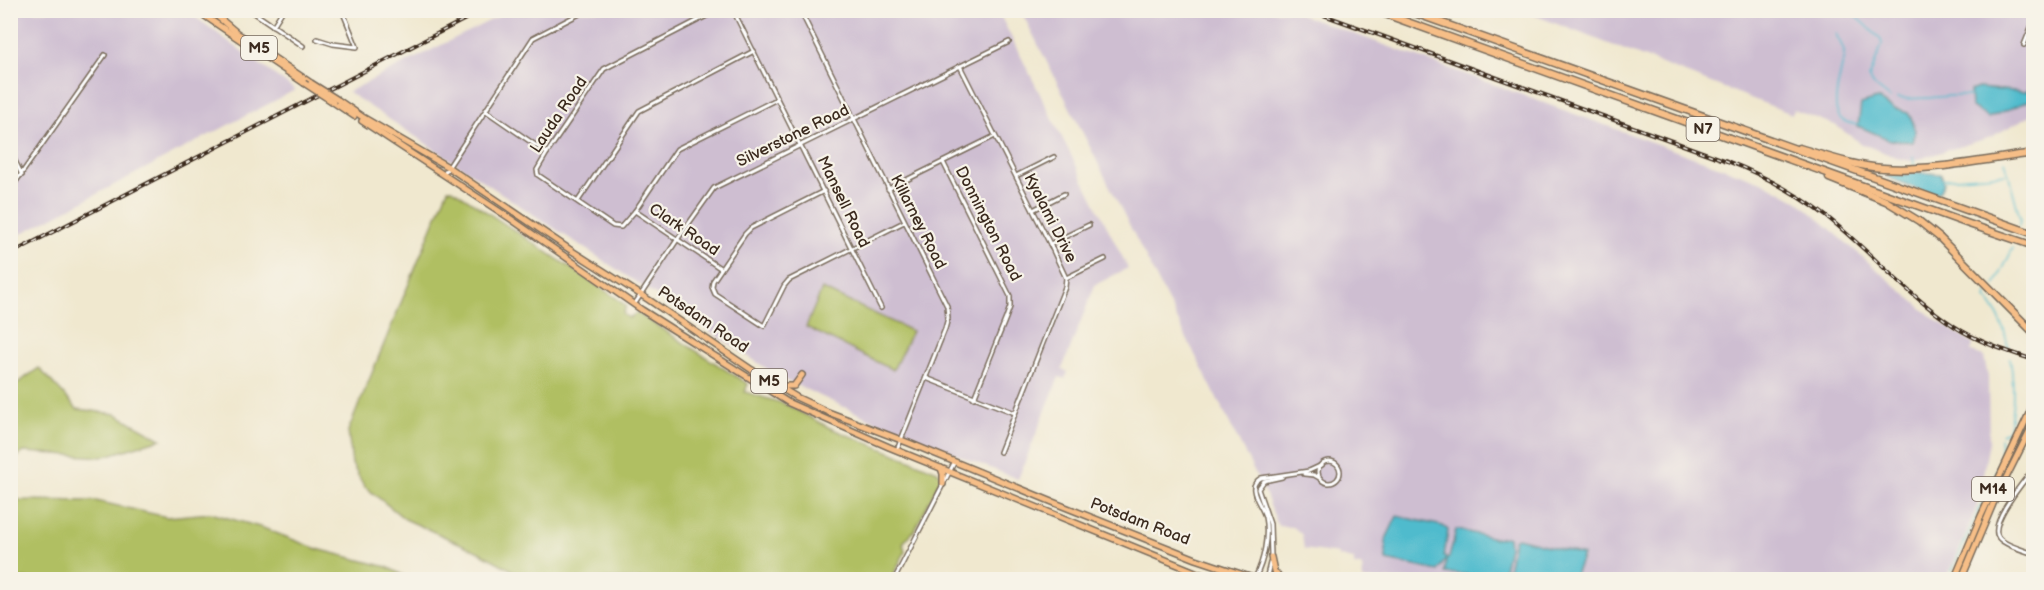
<svg xmlns="http://www.w3.org/2000/svg" width="2044" height="590" font-family="'Balsamiq Sans',sans-serif">
	<style>
		.industrial { fill: #cebed1 }
		.green { fill: #b0bf62; stroke: #767440; stroke-width: 1.5 }
		.water { fill: #50bbcd; stroke: #467276; stroke-width: 1.5 }
		.lines { fill: none; stroke-linecap: round; stroke-linejoin: round }
		.stream { stroke: #50bbcd; stroke-width: 1.5 }
		.street-casing { stroke: #7a6c5c; stroke-width: 6 }
		.primary-casing { stroke: #7a6c5c; stroke-width: 8 }
		.highway-casing { stroke: #7a6c5c; stroke-width: 9 }
		.street { stroke: #fff; stroke-width: 3 }
		.primary { stroke: #f6be87; stroke-width: 5 }
		.highway { stroke: #f6be87; stroke-width: 6 }
		.rail-casing { stroke: #3b2a1e; stroke-width: 4 }
		.rail { stroke: #f7f3e8; stroke-width: 1.5; stroke-dasharray: 4.5; stroke-linecap: butt }
		.primary-bridge-casing { stroke: #7a6c5c; stroke-width: 8; stroke-linecap: butt }
		.primary-bridge { stroke: #f6be87; stroke-width: 5 }
		.labels { text-anchor: middle; dominant-baseline: central; stroke-width: 4.5; stroke-linejoin: round; paint-order: stroke }
		.shield { fill: #f7f3e8; stroke: #73665b; stroke-width: 1.5 }
		.shield-label { font-size: 15px; font-weight: bold; fill: #3b2a1e }
		.street-label { font-size: 16px; fill: #3b2a1e; stroke: #f7f3e8 }
	</style>
	<rect width="100%" height="100%" fill="#f7f3e8"/>
	<filter id="ink" filterUnits="userSpaceOnUse"><feTurbulence type="fractalNoise" baseFrequency=".0167" numOctaves="2"/><feDisplacementMap in="SourceGraphic" scale="12" xChannelSelector="R" yChannelSelector="G"/><feConvolveMatrix kernelMatrix="1 2 1 2 8 2 1 2 1" color-interpolation-filters="sRGB"/></filter>
	<filter id="wash" filterUnits="userSpaceOnUse"><feTurbulence type="fractalNoise" baseFrequency=".008" numOctaves="4" result="noise"/><feDisplacementMap in="SourceGraphic" scale="24" xChannelSelector="R" yChannelSelector="G"/><feGaussianBlur stdDeviation="1.35" result="paint"/><feColorMatrix in="noise" values="0 0 0 0 0 0 0 0 0 0 0 0 0 0 0 0 0 1.4 0 .05"/><feComposite in="paint" operator="in"/></filter>
	<g filter="url(#wash)">
		<rect width="100%" height="100%" fill="#f0e8cf"/>
		<g class="industrial">
			<path d="M11 11H187L295 90 11 239Z"/>
			<path d="M509 11H998L1128 268 1095 285 1062 369 1068 372 1065 379 1059 377 1018 479 894 430 781 378 348 92Z"/>
			<path d="M1021 11H1291L1767 184 1798 201 1933 318 1973 344 1971 352 1984 356 1988 377 1989 442 1977 507 1947 578H1931L1930 580H1363L1362 566 1354 565V559L1339 557V554L1304 549 1302 535 1298 531 1292 527 1278 526 1266 495Z"/>
			<path d="M1523 11H2033V114L1991 137 1912 161 1901 159 1862 144 1835 125 1794 110 1792 114Z"/>
		</g>
		<g class="green">
			<path d="M448 189H452L616 298 626 306 623 314 629 318 637 313 748 384 745 392 785 404 830 428 938 471 941 477 915 530 903 543 905 552 891 579H528L479 552 405 519 364 486 352 464 348 431Z"/>
			<path d="M822 289 912 331 893 370 806 327Z"/>
			<path d="M39 368 77 409 116 414 161 439 102 457 24 452 11 461V388Z"/>
			<path d="M11 496 19 500 96 501 167 517 211 513 263 528 317 549 387 567 410 579H11Z"/>
		</g>
		<g class="water">
			<path d="M1978 88 2025 92 2033 88V99L1988 118 1971 106 1970 91Z"/>
			<path d="M1877 99 1894 109 1908 113C1914 122 1917 132 1913 142L1890 140 1858 126 1861 104Z"/>
			<path d="M1914 172 1941 174 1944 183 1940 191 1933 195 1887 177 1890 174 1903 175Z"/>
			<path d="M1397 516 1443 526 1448 530 1444 557 1447 559 1449 558 1456 530H1458L1495 538 1508 537 1509 547 1504 569 1508 570 1514 540 1517 538 1576 553 1583 555 1573 580 1506 579 1507 576 1503 575 1501 579C1487 580 1474 575 1460 574 1455 573 1450 574 1445 573L1446 559 1438 571 1386 560V539Z"/>
		</g>
		<g class="lines">
			<g class="stream">
				<path d="M1848 10 1881 39 1882 45 1869 78 1871 83 1890 98"/>
				<path d="M1836 34C1838 39 1843 46 1844 52 1845 68 1825 111 1844 121 1848 123 1854 124 1858 125"/>
				<path d="M1897 98C1921 101 1946 94 1970 96"/>
				<path d="M2004 149V153"/>
				<path d="M1913 156 1914 165"/>
				<path d="M2005 161 2020 218 2019 226"/>
				<path d="M1943 179 2008 174"/>
				<path d="M1995 285 2013 248"/>
				<path d="M1987 293 1986 298C1998 311 2005 330 2008 347"/>
				<path d="M2002 434 2008 431C2015 406 2014 382 2010 358"/>
				<path d="M1952 571C1959 555 1966 538 1973 523 1984 498 2005 466 2000 438"/>
			</g>
		</g>
	</g>
	<g filter="url(#ink)">
		<g class="lines">
			<g class="street-casing">
				<g id="street">
					<path d="M250 10 303 46"/>
					<path d="M718 10 604 69 547 153 537 170 538 175 613 226 621 227 635 211 677 149 777 99"/>
					<path d="M733 10 881 308"/>
					<path d="M800 10 947 306 948 318 945 329 897 450"/>
					<path d="M273 26 283 10"/>
					<path d="M317 39 333 44 357 47 342 10"/>
					<path d="M2024 45 2034 20"/>
					<path d="M960 66 1050 244 1066 278 1065 287 1000 452"/>
					<path d="M486 111 547 153"/>
					<path d="M10 151 22 175"/>
					<path d="M943 162 1010 296V307L1006 318 974 398"/>
					<path d="M444 174 533 38 587 10"/>
					<path d="M1016 176 1054 157"/>
					<path d="M888 189 995 136"/>
					<path d="M10 190 105 55"/>
					<path d="M824 191 751 228 745 234 713 281 712 287 715 294 764 326 784 286 789 280 904 222"/>
					<path d="M578 201 639 111 754 51"/>
					<path d="M1033 210 1064 194"/>
					<path d="M635 211 720 268"/>
					<path d="M1050 244 1089 225"/>
					<path d="M1066 278 1105 259"/>
					<path d="M634 305 677 240 714 188 1009 42"/>
					<path d="M926 378 1015 413"/>
					<circle cx="1329" cy="472" r="11"/>
					<path d="M2034 468C2025 480 1987 524 1999 538 2006 546 2024 550 2034 554"/>
					<path d="M1304 474 1314 475 1321 479"/>
					<path d="M1271 556 1270 524 1258 489 1264 481 1282 477"/>
					<path d="M1255 578C1264 561 1269 536 1265 517 1263 508 1255 500 1254 490 1253 484 1256 481 1261 478L1309 471 1322 465"/>
					<path d="M894 580 954 463"/>
					<path d="M1266 580 1270 563"/>
				</g>
			</g>
			<g class="primary-casing">
				<g id="primary">
					<path d="M196 10 304 83"/>
					<path d="M210 10 237 33 311 83"/>
					<path d="M338 100 364 118 448 167 569 249 649 300 752 370 796 397 828 412 909 443 1050 501 1196 559 1259 580"/>
					<path d="M333 102 354 116"/>
					<path d="M362 121 511 219 642 310 789 403 889 447 1215 580"/>
					<path d="M782 386H794L802 375"/>
					<path d="M941 468 943 474V484"/>
					<path d="M1271 557 1274 571 1281 580"/>
					<path d="M1954 580 1981 516 2034 403"/>
					<path d="M1961 580 1993 504 2034 422"/>
				</g>
			</g>
			<g class="highway-casing">
				<g id="highway">
					<path d="M1374 10 1966 223 2034 246"/>
					<path d="M1406 10 2034 234"/>
					<path d="M1799 148C1826 156 1854 166 1883 168 1928 172 1988 159 2034 153"/>
					<path d="M1829 178 1886 201 1919 221 1940 238 2034 333"/>
				</g>
			</g>
			<use href="#street" class="street"/>
			<use href="#primary" class="primary"/>
			<use href="#highway" class="highway"/>
			<g class="rail-casing">
				<g id="rail">
					<path d="M1310 10 1727 161C1763 175 1796 193 1826 216 1870 251 1907 295 1954 326 1978 342 2006 351 2034 360"/>
					<path d="M10 254 483 10"/>
				</g>
			</g>
			<use href="#rail" class="rail"/>
			<g class="primary-bridge-casing">
				<g id="primary-bridge">
					<path d="M304 83 333 102"/>
					<path d="M311 83 338 100"/>
				</g>
			</g>
			<use href="#primary-bridge" class="primary-bridge"/>
		</g>
	</g>
	<g class="labels">
		<g class="shield">
			<rect x="241" y="36" width="36" height="24" rx="4.5"/>
			<rect x="1686.5" y="117" width="33" height="24" rx="4.5"/>
			<rect x="751" y="369" width="36" height="24" rx="4.5"/>
			<rect x="1972" y="477" width="42" height="24" rx="4.5"/>
		</g>
		<g class="shield-label">
			<text x="259" y="48">M5</text>
			<text x="1703" y="129">N7</text>
			<text x="769" y="381">M5</text>
			<text x="1993" y="489">M14</text>
		</g>
		<g class="street-label">
			<text transform="translate(559 115) rotate(-56)">Lauda Road</text>
			<text transform="translate(793 136) rotate(-26)">Silverstone Road</text>
			<text transform="translate(843 202) rotate(64)">Mansell Road</text>
			<text transform="translate(1050 218) rotate(63)">Kyalami Drive</text>
			<text transform="translate(918 222) rotate(63)">Killarney Road</text>
			<text transform="translate(988 224) rotate(63)">Donnington Road</text>
			<text transform="translate(684 230) rotate(34)">Clark Road</text>
			<text transform="translate(703 320) rotate(34)">Potsdam Road</text>
			<text transform="translate(1140 522) rotate(21)">Potsdam Road</text>
		</g>
	</g>
	<rect width="2044" height="590" fill="none" stroke="#f7f3e8" stroke-width="36"/>
</svg>
